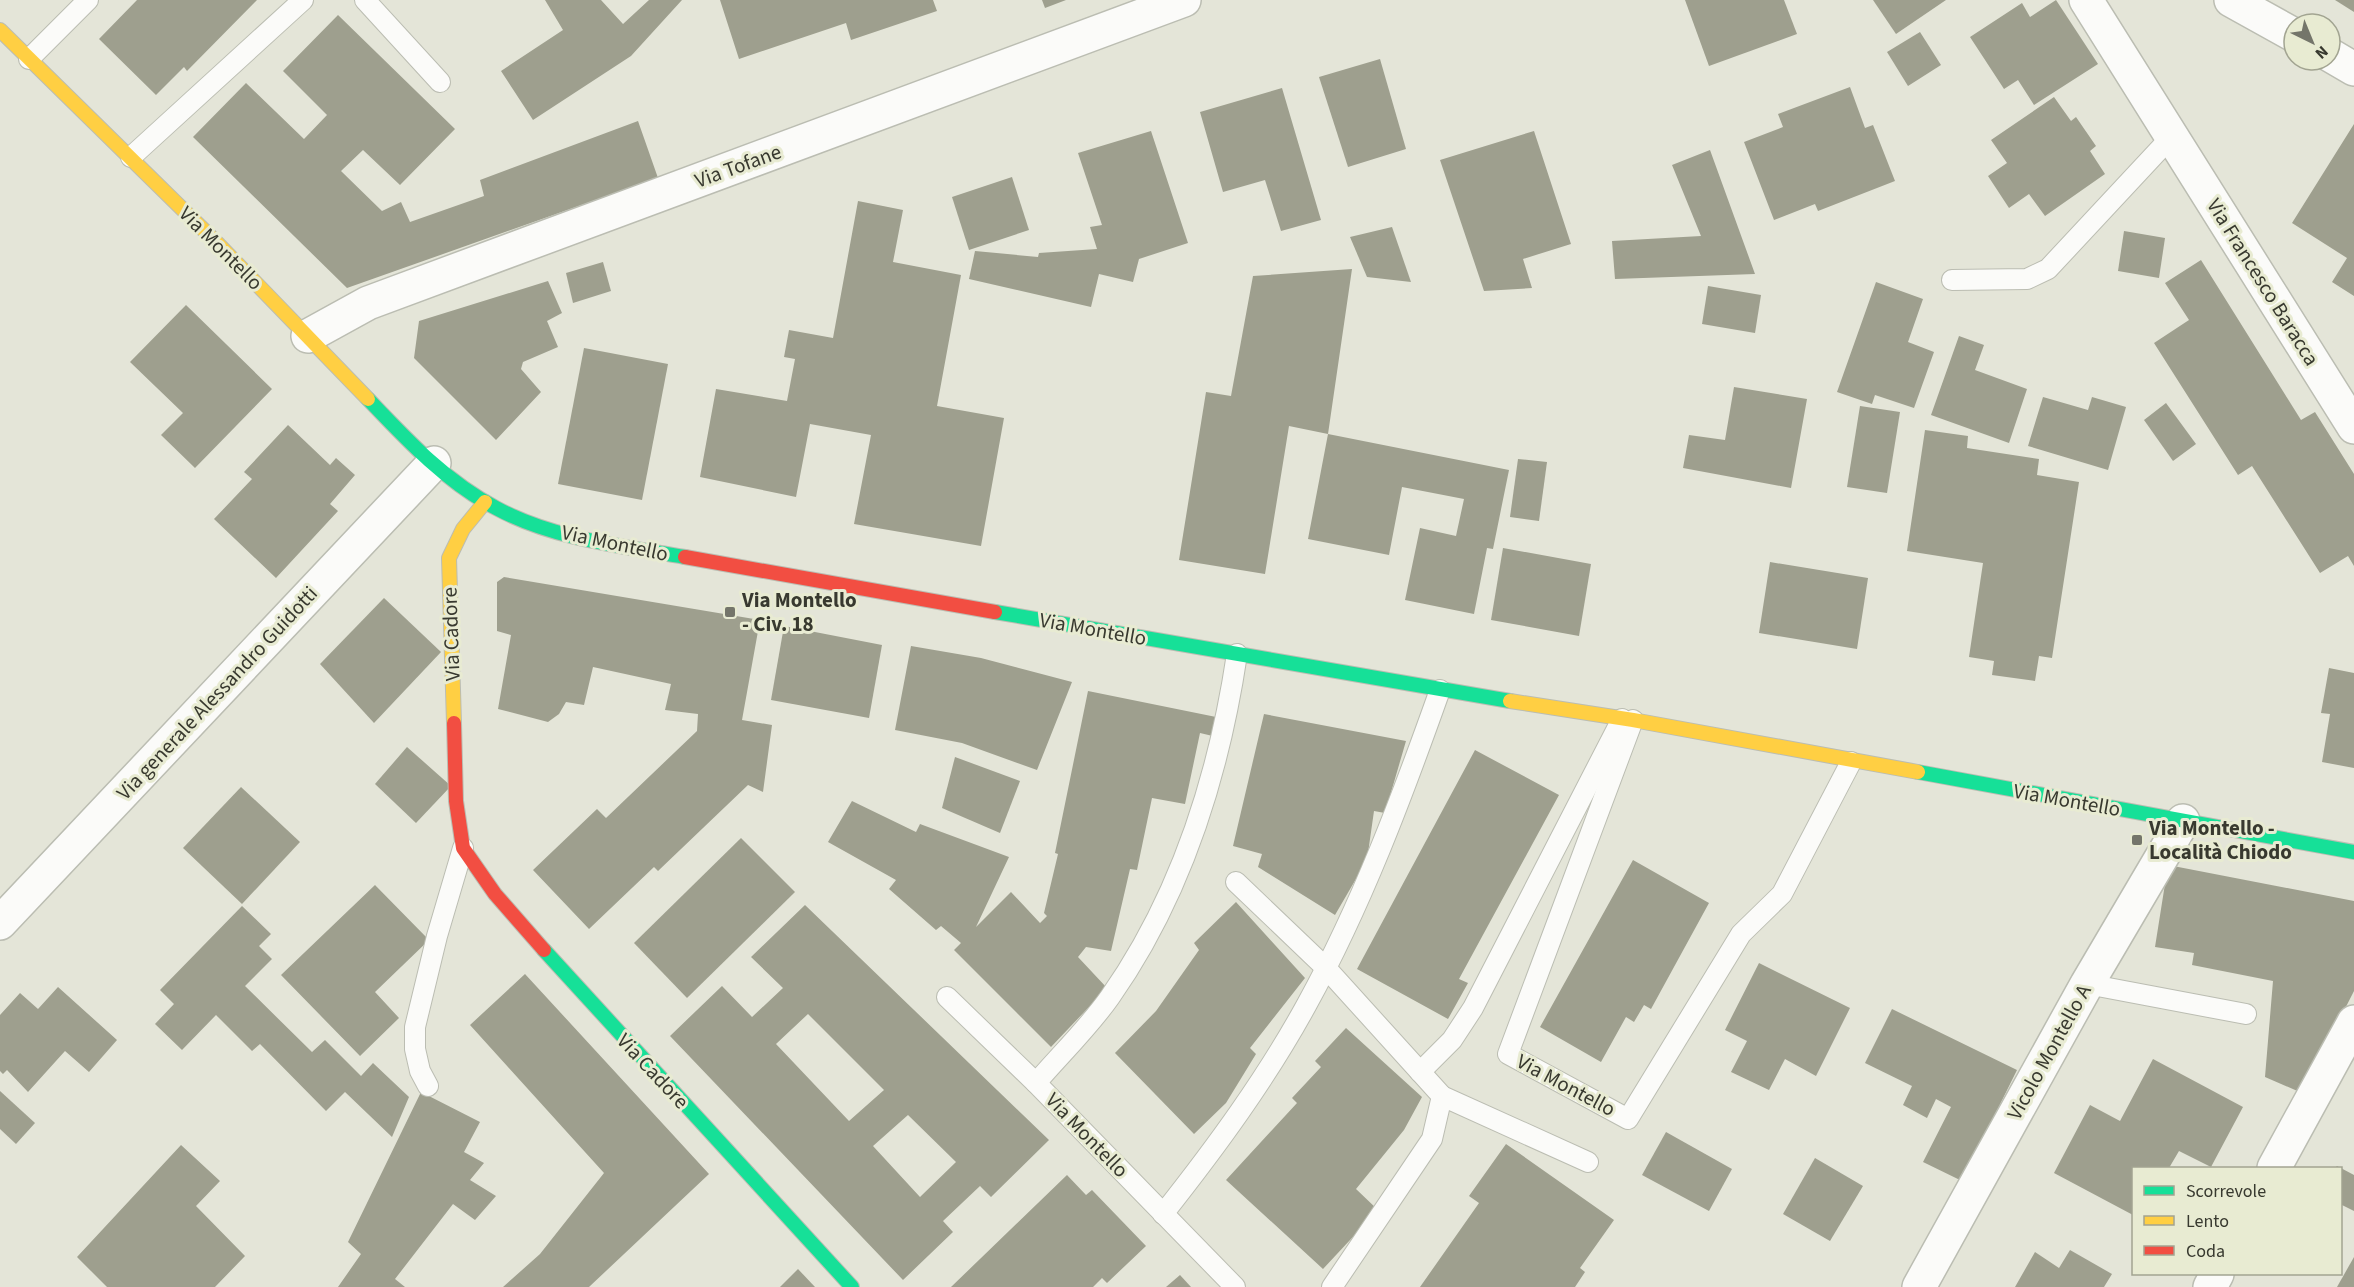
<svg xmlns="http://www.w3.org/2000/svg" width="2354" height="1287" font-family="'Source Sans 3',sans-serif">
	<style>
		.building { fill: #9e9f8e; fill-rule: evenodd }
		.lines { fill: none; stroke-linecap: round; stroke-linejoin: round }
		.lane-casing { stroke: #bbbdb2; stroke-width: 22 }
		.street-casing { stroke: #bbbdb2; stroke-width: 36 }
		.fast-casing { stroke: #bbbdb2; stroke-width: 16 }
		.slow-casing { stroke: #bbbdb2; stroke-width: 16 }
		.jam-casing { stroke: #bbbdb2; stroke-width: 16 }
		.lane { stroke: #fbfbf9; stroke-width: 20 }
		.street { stroke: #fbfbf9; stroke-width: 33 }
		.fast { stroke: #16e098; stroke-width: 14 }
		.slow { stroke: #ffcf43; stroke-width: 14 }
		.jam { stroke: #f24e42; stroke-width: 14 }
		.poi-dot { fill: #74756a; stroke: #e8ebd2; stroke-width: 2 }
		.labels { text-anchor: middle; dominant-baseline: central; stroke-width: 6; stroke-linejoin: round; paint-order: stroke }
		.street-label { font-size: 21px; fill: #38392f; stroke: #e8ebd2 }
		.poi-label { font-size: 21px; font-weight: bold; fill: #38392f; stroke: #e8ebd2; text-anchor: start }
	</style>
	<rect width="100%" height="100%" fill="#e4e5d8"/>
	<g class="building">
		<path d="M137 0H257L187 71 184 67 156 95 99 39Z"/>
		<path d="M545 0H601L623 24 649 0H682L631 56 533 120 501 71 563 30Z"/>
		<path d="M720 0H933L937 11 851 40 846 23 739 59Z"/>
		<path d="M1042 0H1066L1045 8Z"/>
		<path d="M1685 0H1784L1797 34 1709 66Z"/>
		<path d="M1873 0H1946L1896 34Z"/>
		<path d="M2056 0 2098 64 2034 105 2018 80 2004 89 1970 37 2022 3 2030 17Z"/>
		<path d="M2335 0H2354V12Z"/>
		<path d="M338 15 455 129 400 185 363 150 341 171 382 211 401 202 410 222 484 196 480 180 638 121 658 178 347 288 193 137 246 83 304 139 327 115 283 71Z"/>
		<path d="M1920 32 1941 65 1908 86 1887 52Z"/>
		<path d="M1380 59 1406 149 1348 167 1319 77Z"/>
		<path d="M1850 87 1865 128 1873 125 1895 181 1818 211 1815 204 1774 220 1744 142 1783 127 1778 114Z"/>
		<path d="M1282 88 1321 220 1281 231 1265 180 1223 192 1200 112Z"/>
		<path d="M2054 97 2071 121 2076 117 2096 146 2090 151 2105 174 2045 216 2029 194 2009 208 1988 176 2007 163 1991 140Z"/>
		<path d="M2354 124V296L2332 282 2347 258 2292 223Z"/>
		<path d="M1151 131 1188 243 1139 259 1133 282 1099 274 1091 307 969 279 975 251 1038 257 1039 253 1097 249 1090 227 1102 225 1078 153Z"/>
		<path d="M1534 131 1571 244 1523 259 1532 288 1484 291 1440 160Z"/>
		<path d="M1710 150 1755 274 1615 279 1612 241 1701 236 1672 165Z"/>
		<path d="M1012 177 1029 230 969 250 952 197Z"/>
		<path d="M858 201 903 210 893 262 961 275 937 406 1004 418 981 546 854 524 871 435 810 424 796 497 700 477 716 389 787 401 795 359 784 357 789 330 833 338Z"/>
		<path d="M1392 227 1411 282 1367 277 1350 237Z"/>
		<path d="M2124 231 2165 238 2159 278 2118 271Z"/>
		<path d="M2201 260 2301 420 2315 412 2354 474V566L2348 556 2320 573 2252 466 2238 475 2154 343 2189 320 2165 283Z"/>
		<path d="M603 262 611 291 573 303 566 273Z"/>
		<path d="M1352 269 1328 434 1509 470 1493 549 1487 548 1474 614 1405 600 1420 528 1456 536 1464 499 1402 487 1389 555 1308 539 1328 434 1289 426 1265 574 1179 560 1206 392 1231 396 1253 276Z"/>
		<path d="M548 281 562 313 547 321 558 347 523 362 521 369 541 392 496 440 414 358 419 321Z"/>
		<path d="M1876 282 1923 299 1908 342 1934 352 1914 408 1875 395 1872 404 1837 392Z"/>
		<path d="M1708 286 1761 295 1755 333 1702 324Z"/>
		<path d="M186 305 272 389 195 468 161 435 183 413 130 362Z"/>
		<path d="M1959 336 1984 345 1975 370 2027 389 2009 443 1931 415Z"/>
		<path d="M584 348 668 364 642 500 558 484Z"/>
		<path d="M1734 387 1807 399 1791 488 1683 468 1689 435 1725 440Z"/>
		<path d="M2043 397 2088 410 2092 397 2126 407 2108 470 2028 446Z"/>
		<path d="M2166 403 2196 444 2173 461 2144 420Z"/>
		<path d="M1860 406 1900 412 1887 493 1847 487Z"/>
		<path d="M288 425 330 465 336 458 355 475 330 504 338 511 276 578 214 519 252 479 244 472Z"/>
		<path d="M1925 430 1968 436 1967 448 2039 459 2037 475 2079 482 2052 658 2039 656 2035 681 1992 675 1994 661 1969 657 1983 563 1907 551Z"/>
		<path d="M1518 459 1547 462 1539 521 1510 517Z"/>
		<path d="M1503 548 1591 564 1579 636 1491 620Z"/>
		<path d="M1770 562 1868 578 1857 649 1759 633Z"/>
		<path d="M504 577 760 620 742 720 772 725 763 792 748 785 658 871 654 867 589 929 533 870 597 809 606 818 697 731 698 714 665 710 671 684 593 667 584 705 566 702 559 714 548 722 498 709 511 635 497 631V582Z"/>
		<path d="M384 598 441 652 374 723 320 664Z"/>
		<path d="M784 626 882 645 869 718 771 700Z"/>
		<path d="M911 646 981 658 1072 682 1037 770 962 743 895 730Z"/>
		<path d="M2329 668 2354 673V768L2322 762 2330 714 2321 713Z"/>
		<path d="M1088 691 1221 718 1217 737 1200 733 1185 804 1152 798 1137 870 1130 869 1111 951 1086 947 1078 957 1107 988 1051 1047 954 950 961 943 941 926 936 930 889 889 896 880 828 842 852 801 916 832 920 824 1009 857 976 927 1011 892 1040 923 1047 916 1044 913 1058 854 1055 853Z"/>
		<path d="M1264 714 1406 741 1385 813 1374 811 1367 860 1335 915 1258 867 1262 854 1233 846Z"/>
		<path d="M407 747 451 786 416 823 375 784Z"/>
		<path d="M1475 750 1559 795 1459 979 1468 983 1448 1019 1357 969Z"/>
		<path d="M955 757 1020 781 1000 833 942 808Z"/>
		<path d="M241 787 300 842 242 904 183 848Z"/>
		<path d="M741 838 795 892 687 998 634 943Z"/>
		<path d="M1633 860 1709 903 1651 1009 1644 1005 1634 1022 1626 1017 1601 1062 1540 1027Z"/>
		<path d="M2168 865 2354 901V991L2302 1093 2265 1077 2273 981 2192 965 2194 953 2155 947Z"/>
		<path d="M375 885 429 940 375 992 399 1018 360 1056 281 975Z"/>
		<path d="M1236 902 1305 978 1250 1048 1256 1054 1226 1103 1194 1134 1115 1053 1156 1011 1199 950 1194 943Z"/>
		<path d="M805 905 1049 1140 991 1197 980 1186 943 1221 953 1232 903 1280 670 1036 722 986 752 1017 783 988 751 957ZM808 1014 884 1090 849 1121 776 1044ZM908 1115 956 1162 920 1197 873 1146Z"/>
		<path d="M242 906 271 934 259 946 272 959 245 986 312 1052 325 1040 361 1076 373 1063 409 1097 392 1137 345 1092 326 1111 260 1044 252 1051 216 1015 182 1050 155 1024 174 1004 160 990Z"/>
		<path d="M1759 963 1850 1008 1816 1076 1785 1059 1769 1090 1731 1072 1747 1041 1725 1030Z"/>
		<path d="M525 974 709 1174 589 1287H503L540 1254 604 1173 470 1025Z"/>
		<path d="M58 987 117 1040 89 1072 65 1051 28 1092 7 1070 3 1074 0 1071V1015L20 993 38 1009Z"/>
		<path d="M1892 1009 2017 1070 1962 1181 1923 1162 1951 1107 1936 1099 1927 1118 1903 1105 1912 1086 1865 1063Z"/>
		<path d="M1346 1028 1422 1097 1404 1130 1356 1189 1378 1210 1323 1269 1226 1180 1297 1103 1292 1098 1321 1067 1315 1061Z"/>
		<path d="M2153 1059 2243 1107 2211 1167 2179 1151 2169 1168H2133V1215L2054 1173 2090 1105 2120 1121Z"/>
		<path d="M0 1091 35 1123 16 1144 0 1129Z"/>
		<path d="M421 1092 480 1122 464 1152 484 1163 470 1180 496 1196 475 1220 453 1204 395 1279 405 1287H338L361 1254 348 1242Z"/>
		<path d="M1666 1132 1732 1169 1709 1211 1642 1175Z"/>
		<path d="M1506 1144 1614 1220 1580 1268 1585 1272 1575 1287H1420L1479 1203 1469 1196Z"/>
		<path d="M181 1145 220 1181 196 1206 245 1256 215 1287H107L77 1257Z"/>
		<path d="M1815 1158 1863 1186 1830 1241 1783 1214Z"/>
		<path d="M2337 1166 2354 1175V1211L2340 1204V1168H2335Z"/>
		<path d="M1067 1175 1086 1195 1092 1190 1146 1246 1107 1283 1102 1278 1093 1287H951Z"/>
		<path d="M2070 1250 2112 1274 2104 1287H2015L2035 1252 2059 1268Z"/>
		<path d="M2354 1257V1287H2337Z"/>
		<path d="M798 1269 815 1287H780Z"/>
		<path d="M1180 1275 1191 1287H1166Z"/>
	</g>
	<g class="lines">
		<g class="lane-casing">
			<g id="lane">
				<path d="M365 0 440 82"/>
				<path d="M29 59 88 0"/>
				<path d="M131 157 303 0"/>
				<path d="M1952 280 2027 279 2048 269 2172 136"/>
				<path d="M1633 720 1508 1054 1628 1119 1741 934 1782 894 1851 762"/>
				<path d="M1236 882 1326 968 1442 1096 1588 1162"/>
				<path d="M2087 984 2246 1014"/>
				<path d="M947 997 1036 1083 1235 1287"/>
				<path d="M1420 1072 1452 1040 1473 1008 1622 719"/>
				<path d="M1036 1083C1060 1055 1089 1027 1110 997 1181 896 1219 774 1237 654"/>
				<path d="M428 1086 420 1071 415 1049V1027L437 936 463 848"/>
				<path d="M1163 1214C1216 1147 1266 1079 1307 1004 1362 904 1402 797 1440 690"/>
				<path d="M1332 1287 1432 1139 1442 1096"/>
			</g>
		</g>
		<g class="street-casing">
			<g id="street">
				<path d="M2086 0 2354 427"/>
				<path d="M2231 0 2294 35"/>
				<path d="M2330 55 2354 69"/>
				<path d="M308 336 368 303 1184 0"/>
				<path d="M0 923 434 463"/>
				<path d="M2274 1168 2354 1022"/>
				<path d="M1919 1287 2087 984 2183 821"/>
				<path d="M2210 1287 2217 1274"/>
			</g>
		</g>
		<g class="fast-casing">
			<g id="fast">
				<path d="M368 399C406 439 446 482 496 508 553 539 622 546 685 557"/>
				<path d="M995 612 1510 701"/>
				<path d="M1918 772 2354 852"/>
				<path d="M544 950 852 1287"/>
			</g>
		</g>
		<g class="slow-casing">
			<g id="slow">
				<path d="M0 30 219 245 368 399"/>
				<path d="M1510 701 1633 720 1918 772"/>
				<path d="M454 723 449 558 463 529 485 502"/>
			</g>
		</g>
		<g class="jam-casing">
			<g id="jam">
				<path d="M685 557 995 612"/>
				<path d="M454 723 456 801 463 848 495 894 544 950"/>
			</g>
		</g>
		<use href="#lane" class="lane"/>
		<use href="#street" class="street"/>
		<use href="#fast" class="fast"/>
		<use href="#slow" class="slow"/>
		<use href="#jam" class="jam"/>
	</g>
	<g class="poi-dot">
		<rect x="724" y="606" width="12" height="12" rx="3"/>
		<rect x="2131" y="834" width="12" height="12" rx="3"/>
	</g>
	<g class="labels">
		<g class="street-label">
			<text transform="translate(738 166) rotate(-20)">Via Tofane</text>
			<text transform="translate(221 248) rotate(45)">Via Montello</text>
			<text transform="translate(2263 282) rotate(58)">Via Francesco Baracca</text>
			<text transform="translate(615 543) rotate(12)">Via Montello</text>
			<text transform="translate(1093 629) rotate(10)">Via Montello</text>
			<text transform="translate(451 634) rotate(-92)">Via Cadore</text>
			<text transform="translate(217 693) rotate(-47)">Via generale Alessandro Guidotti</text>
			<text transform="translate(2067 800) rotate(10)">Via Montello</text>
			<text transform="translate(2049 1052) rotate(-61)">Vicolo Montello A</text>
			<text transform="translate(653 1071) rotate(47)">Via Cadore</text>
			<text transform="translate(1566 1085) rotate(28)">Via Montello</text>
			<text transform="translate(1087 1135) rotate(46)">Via Montello</text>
		</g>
		<g class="poi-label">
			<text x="742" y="600">Via Montello<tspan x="742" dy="24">- Civ. 18</tspan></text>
			<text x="2149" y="828">Via Montello -<tspan x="2149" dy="24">Località Chiodo</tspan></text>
		</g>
	</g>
	<rect x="2132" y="1167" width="210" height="108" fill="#e8ebd2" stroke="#a2a491" stroke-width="1.5"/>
	<rect x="2144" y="1186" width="30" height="9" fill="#16e098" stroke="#a2a491" stroke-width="1.5"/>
	<text x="2186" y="1197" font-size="18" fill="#38392f">Scorrevole</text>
	<rect x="2144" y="1216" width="30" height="9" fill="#ffcf43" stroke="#a2a491" stroke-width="1.5"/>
	<text x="2186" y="1227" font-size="18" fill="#38392f">Lento</text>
	<rect x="2144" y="1246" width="30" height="9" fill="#f24e42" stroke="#a2a491" stroke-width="1.5"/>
	<text x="2186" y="1257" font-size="18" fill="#38392f">Coda</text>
	<g transform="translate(2312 42) rotate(137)"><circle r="28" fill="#e8ebd2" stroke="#a2a491" stroke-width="1.5"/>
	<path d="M0-4.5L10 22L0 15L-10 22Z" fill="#74756a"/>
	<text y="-9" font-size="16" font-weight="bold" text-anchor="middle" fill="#38392f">N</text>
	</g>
</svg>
